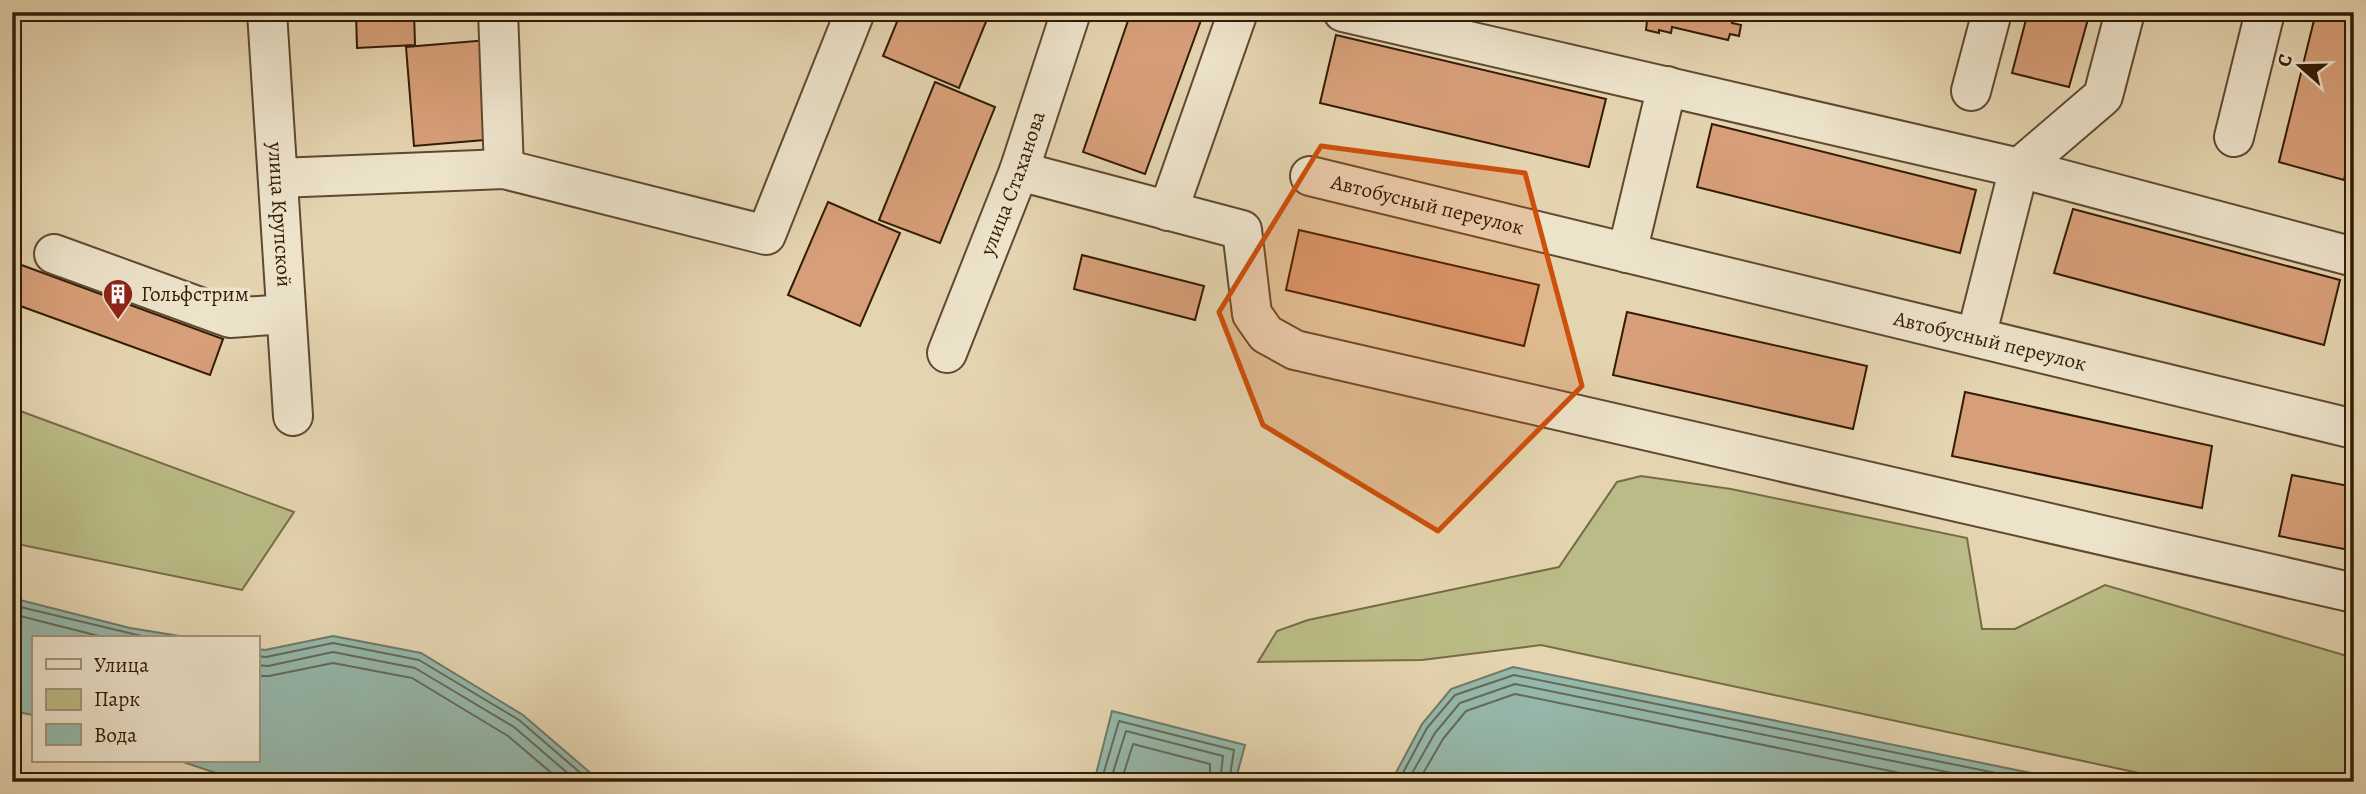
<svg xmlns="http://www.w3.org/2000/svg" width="2366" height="794" font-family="Alegreya,serif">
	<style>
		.green { fill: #babb86; stroke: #776b46; stroke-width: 2 }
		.water { fill: #95b8ab; stroke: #6e7969; stroke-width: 2 }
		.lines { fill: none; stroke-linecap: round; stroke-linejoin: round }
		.shore { stroke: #646a58; stroke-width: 2 }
		.building { fill: #d79f79; stroke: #341b06; stroke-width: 2 }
		.minor-casing { stroke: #604930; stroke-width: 42 }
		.minor { stroke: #ede3cb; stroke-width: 38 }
		.marked { fill: #cd500b; fill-opacity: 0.2; stroke: #cd500b; stroke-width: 5; stroke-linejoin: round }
		.labels { text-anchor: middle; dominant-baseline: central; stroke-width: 7; stroke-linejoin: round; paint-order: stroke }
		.street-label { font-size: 21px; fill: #341b06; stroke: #ede3cb }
		.poi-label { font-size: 21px; fill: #341b06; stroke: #ede3cb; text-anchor: start }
	</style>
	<rect width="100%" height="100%" fill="#e4d4af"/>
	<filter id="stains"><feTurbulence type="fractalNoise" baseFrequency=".00286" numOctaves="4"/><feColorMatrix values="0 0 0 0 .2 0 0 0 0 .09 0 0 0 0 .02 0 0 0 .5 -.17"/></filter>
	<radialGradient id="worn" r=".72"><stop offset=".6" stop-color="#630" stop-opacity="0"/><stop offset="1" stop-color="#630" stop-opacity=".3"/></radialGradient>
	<g class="green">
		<path d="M12 408 294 512 242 590 12 543Z"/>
		<path d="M1641 476 1731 489 1967 538 1982 629H2015L2105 585 2354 658V782H2181L1541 645 1422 660 1258 662 1277 631 1308 620 1559 567 1617 482Z"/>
	</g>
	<g class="water">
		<path d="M12 598 130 628 192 638H33V715L12 711Z"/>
		<path d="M333 636 421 653 523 715 601 782H243L180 761H257V649L265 650Z"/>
		<path d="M1513 667 2075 782H1391L1422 724 1451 689Z"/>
		<path d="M1112 711 1245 745 1235 782H1094Z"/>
	</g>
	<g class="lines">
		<g class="shore">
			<path d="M12 605 150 638"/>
			<path d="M12 614 107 638"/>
			<path d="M257 656 266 657 333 643 419 660 519 720 591 782"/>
			<path d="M257 665 268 666 333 652 415 668 514 727 578 782"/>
			<path d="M257 676H269L333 663 412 678 508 736 562 782"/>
			<path d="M1101 782 1119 721 1234 750 1229 782"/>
			<path d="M1110 782 1126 731 1223 756 1220 782"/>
			<path d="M1121 782 1133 744 1210 764V782"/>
			<path d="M1398 782 1427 728 1455 695 1514 675 2040 782"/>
			<path d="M1407 782 1435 733 1460 703 1515 684 1996 782"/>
			<path d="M1418 782 1443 739 1466 711 1515 694 1944 782"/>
		</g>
	</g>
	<g class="building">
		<path d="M356 12H414L415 45 357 48Z"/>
		<path d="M901 12H990L959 88 883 56Z"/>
		<path d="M1131 12H1204L1145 174 1083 152Z"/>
		<path d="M1648 12H1735L1732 23 1741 25 1739 36 1730 34 1728 40 1672 27 1671 33 1659 30V33L1646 30Z"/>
		<path d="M2028 12H2090L2069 87 2012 73Z"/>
		<path d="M2316 12H2354V141L2344 180 2279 162Z"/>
		<path d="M1336 35 1606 99 1589 167 1320 103Z"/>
		<path d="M488 40 496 139 414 146 406 47Z"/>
		<path d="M935 82 995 107 940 243 879 220Z"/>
		<path d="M1712 124 1976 190 1960 253 1697 187Z"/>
		<path d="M828 202 900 233 860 326 788 295Z"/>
		<path d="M2073 209 2340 280 2324 345 2054 273Z"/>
		<path d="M1299 230 1539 285 1524 346 1286 290Z"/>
		<path d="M1082 255 1204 286 1195 320 1074 289Z"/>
		<path d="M16 263 223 339 210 375 12 303V274Z"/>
		<path d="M1627 312 1867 366 1853 429 1613 375Z"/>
		<path d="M1965 392 2212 446 2202 508 1952 456Z"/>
		<path d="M2292 475 2354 487V551L2279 536Z"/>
	</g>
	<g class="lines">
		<g class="minor-casing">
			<g id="minor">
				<path id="s1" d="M267 12 293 416"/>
				<path d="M498 12 504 169"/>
				<path d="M1343 12 2019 168 2354 257"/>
				<path d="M1971 91 1992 12"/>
				<path d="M2234 137 2265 12"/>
				<path d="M1019 171 1242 230 1252 314 1266 334 1295 350 2354 593"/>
				<path id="s2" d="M1310 176 2354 429"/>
				<path d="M278 178 504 169 766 235 855 12"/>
				<path d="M1168 211 1238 12"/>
				<path d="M1627 253 1667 86"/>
				<path d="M54 254 230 318 286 314"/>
				<path d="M1976 337 2019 168 2103 96 2125 12"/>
				<path id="s3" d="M947 353 1019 171 1071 12"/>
			</g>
		</g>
		<use href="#minor" class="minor"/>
	</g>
	<path class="marked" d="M1321 146 1525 173 1582 386 1438 531 1263 425 1219 312Z"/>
	<defs>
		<g id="building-pin" transform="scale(1.575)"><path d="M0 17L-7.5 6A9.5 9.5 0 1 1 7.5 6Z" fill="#8f2418" stroke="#ede3cb"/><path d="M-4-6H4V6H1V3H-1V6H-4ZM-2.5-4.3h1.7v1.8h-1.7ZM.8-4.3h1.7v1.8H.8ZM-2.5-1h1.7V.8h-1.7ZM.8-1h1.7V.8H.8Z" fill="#fff"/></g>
	</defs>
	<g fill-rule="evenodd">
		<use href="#building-pin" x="118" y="294"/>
	</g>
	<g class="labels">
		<g class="street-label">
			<text stroke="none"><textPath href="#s3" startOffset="182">улица Стаханова</textPath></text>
			<text stroke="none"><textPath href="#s2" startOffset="121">Автобусный переулок</textPath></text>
			<text stroke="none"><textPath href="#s1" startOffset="203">улица Крупской</textPath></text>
			<text stroke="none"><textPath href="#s2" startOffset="700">Автобусный переулок</textPath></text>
		</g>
		<g class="poi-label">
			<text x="141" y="294">Гольфстрим</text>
		</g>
	</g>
	<rect width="2366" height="794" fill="none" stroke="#e4d4af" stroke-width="42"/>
	<rect x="14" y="14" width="2338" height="766" fill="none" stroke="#341b06" stroke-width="3.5"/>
	<rect x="21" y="21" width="2324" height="752" fill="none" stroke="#341b06" stroke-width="2"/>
	<rect x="32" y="636" width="228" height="126" fill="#ede3cb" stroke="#a3937c" stroke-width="2"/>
	<rect x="46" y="659" width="35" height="10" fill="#ede3cb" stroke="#a3937c" stroke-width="2"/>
	<text x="94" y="672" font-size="21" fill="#341b06">Улица</text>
	<rect x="46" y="689" width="35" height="21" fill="#babb86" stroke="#a3937c" stroke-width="2"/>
	<text x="94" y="706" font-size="21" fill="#341b06">Парк</text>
	<rect x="46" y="724" width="35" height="21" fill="#95b8ab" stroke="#a3937c" stroke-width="2"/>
	<text x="94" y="742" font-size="21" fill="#341b06">Вода</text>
	<g transform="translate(2300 66) rotate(290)" stroke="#ede3cb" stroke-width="5" paint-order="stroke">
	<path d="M0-5L12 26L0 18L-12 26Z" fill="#341b06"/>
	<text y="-10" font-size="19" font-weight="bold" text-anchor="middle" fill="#341b06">С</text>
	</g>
	<rect width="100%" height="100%" filter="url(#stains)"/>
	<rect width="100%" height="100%" fill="url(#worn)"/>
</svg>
